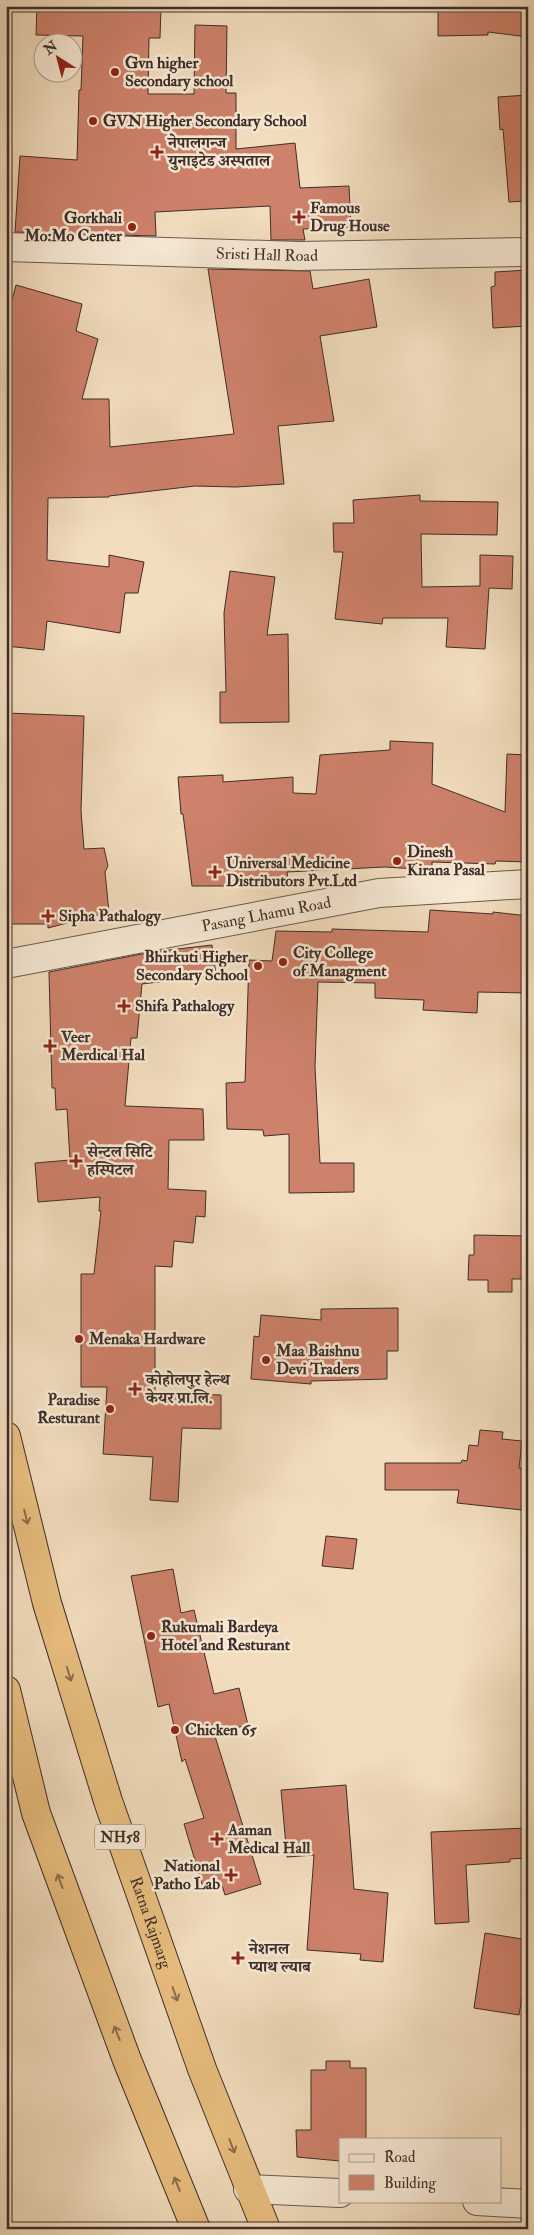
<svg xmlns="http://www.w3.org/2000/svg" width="534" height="2235" font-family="'IM FELL Double Pica','Noto Serif Devanagari',serif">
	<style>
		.building { fill: #ce816b; stroke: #3d2e29 }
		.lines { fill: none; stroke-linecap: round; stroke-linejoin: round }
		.street-casing { stroke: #6a5a4e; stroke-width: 30 }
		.highway-casing { stroke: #3d2e29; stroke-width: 30 }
		.street { stroke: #f7e9d5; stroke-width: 28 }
		.highway { stroke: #e9be7f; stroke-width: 28 }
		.oneway { stroke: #8a6f50 }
		.poi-dot { fill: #8f2418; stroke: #f7e9d5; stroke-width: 2 }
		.labels { text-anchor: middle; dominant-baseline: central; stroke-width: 5; stroke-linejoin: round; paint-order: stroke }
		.shield { fill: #f7e9d5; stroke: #75665d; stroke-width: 1 }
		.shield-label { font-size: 15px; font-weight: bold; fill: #3d2e29 }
		.poi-label { font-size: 16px; font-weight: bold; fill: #3d2e29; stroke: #f7e9d5; text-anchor: start }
		.street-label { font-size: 16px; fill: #3d2e29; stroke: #f7e9d5 }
	</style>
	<rect width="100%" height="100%" fill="#f2ddbe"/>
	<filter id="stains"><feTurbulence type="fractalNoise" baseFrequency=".004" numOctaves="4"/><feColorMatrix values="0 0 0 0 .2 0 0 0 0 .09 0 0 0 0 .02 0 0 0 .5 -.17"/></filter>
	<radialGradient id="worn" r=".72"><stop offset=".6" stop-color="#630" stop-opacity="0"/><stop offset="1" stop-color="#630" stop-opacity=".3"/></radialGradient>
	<g class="building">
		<path d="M37 6H161L160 38H149L148 94H194L195 25 227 26 226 93H236V149L295 143 300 188 349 186 351 227 303 229 305 240H271L270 206 155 212 156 236 15 232 20 156 77 160 79 90H81L83 36 36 35Z"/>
		<path d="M438 6H528V37L488 32V35L438 36Z"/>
		<path d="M528 95V201L509 202 503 129 500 130 498 97Z"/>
		<path d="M208 269 310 271 313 289 369 279 377 327 320 336 334 421 278 426 284 484 236 487 195 486 109 496V497L48 498 47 560 109 567V555L144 562 138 593H125L120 633 47 621 44 650 6 646V323L16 285 82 304 76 331 98 339 82 399H109L110 447 234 434Z"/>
		<path d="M528 270V326L493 328 491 287 495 286V272Z"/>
		<path d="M420 495V501L498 502 497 535 421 534 422 587 480 586V555L513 556 512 589 489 588 485 649 446 647 448 618H383L382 624 335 619 343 552H334L333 523H354L353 500Z"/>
		<path d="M230 571 275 577 267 635 288 634 289 722 220 723V692H226L224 613Z"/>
		<path d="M6 713 84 716 81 811 84 849 104 848 108 866 105 872 109 912 48 928V924H6Z"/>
		<path d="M390 741 433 743 432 784 505 812 507 754 528 755V862L496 861 495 864 432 862V870L385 867 287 872 288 881H231V886H192L183 814H181L178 777 223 775V782L293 777V793L316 794 320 755 390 750Z"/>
		<path d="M430 910 493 914V912L528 916V993L478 992 477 1013 423 1010 424 1000 375 998V983L318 982 315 1067 320 1163H354V1192L289 1193V1134L264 1136 263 1130 227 1129 226 1083 245 1082 249 960 272 961 276 931 332 932V929L428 932Z"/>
		<path d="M212 945 216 975 142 984 137 1038H131L125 1106 203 1109 204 1140H169L168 1189 206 1191 205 1217 196 1216 193 1243 174 1241 172 1267 155 1266V1393L221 1395V1429L182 1428 178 1502 150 1500 153 1457 103 1454 107 1387H81V1274H94L101 1211H99L100 1197 38 1202 35 1163 70 1160 67 1109 56 1110 55 1088H52L49 972 152 952Z"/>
		<path d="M474 1235 528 1236 527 1279H512V1292H488V1280H468L469 1255H474Z"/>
		<path d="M398 1308V1351H387V1379L311 1381V1384L251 1379 254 1336 259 1337 261 1315 321 1320V1309Z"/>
		<path d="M480 1430 503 1432 502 1439 522 1441 519 1468 526 1469 522 1510 457 1503 459 1490H385V1463H461L462 1460 467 1461 469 1445 478 1446Z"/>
		<path d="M326 1536 357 1539 353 1569 322 1566Z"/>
		<path d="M173 1569 181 1613 194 1610 214 1694 239 1688 248 1725 214 1733 261 1884 225 1895 221 1882 203 1887 184 1824 204 1818 185 1759 182 1762 169 1704 158 1707 131 1576Z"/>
		<path d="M346 1785 354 1889 388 1893 383 1962 360 1960 361 1954 307 1950 314 1855 287 1857 281 1790Z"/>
		<path d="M528 1828V1858L510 1859V1862L466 1865 469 1922 435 1924 431 1832Z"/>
		<path d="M485 1933 528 1940 524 1967H528V1998L522 1997 519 2015 474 2008Z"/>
		<path d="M326 2061H350V2068H366V2139H340V2161L297 2157 296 2130H311V2070H326Z"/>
	</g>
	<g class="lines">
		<g class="street-casing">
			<g id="street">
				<path id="s1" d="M6 247 299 256 528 252"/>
				<path id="s2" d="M6 964 379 893 528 884"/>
				<path d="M248 2189 340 2193"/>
				<path d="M477 2201 528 2204"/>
			</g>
		</g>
		<g class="highway-casing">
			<g id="highway">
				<path id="s3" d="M6 1436 47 1603 108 1801 202 2069 266 2229"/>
				<path d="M6 1690 36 1813 127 2060 196 2229"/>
			</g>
		</g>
		<use href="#street" class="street"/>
		<use href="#highway" class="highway"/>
	</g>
	<defs><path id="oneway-shaft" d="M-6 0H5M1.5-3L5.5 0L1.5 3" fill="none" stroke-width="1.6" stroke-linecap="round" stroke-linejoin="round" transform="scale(1.25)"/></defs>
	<g class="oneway">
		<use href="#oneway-shaft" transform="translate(26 1517) rotate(76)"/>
		<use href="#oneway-shaft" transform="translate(69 1674) rotate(73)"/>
		<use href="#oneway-shaft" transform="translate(60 1881) rotate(-110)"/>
		<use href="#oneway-shaft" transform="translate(175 1994) rotate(71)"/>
		<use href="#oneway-shaft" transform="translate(117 2033) rotate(-111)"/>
		<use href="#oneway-shaft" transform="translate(232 2146) rotate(69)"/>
		<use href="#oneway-shaft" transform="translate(177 2184) rotate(-112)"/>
	</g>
	<g class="poi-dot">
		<circle cx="115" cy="72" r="5"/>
		<circle cx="93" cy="121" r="5"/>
		<path d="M154.5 144.5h5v5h5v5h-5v5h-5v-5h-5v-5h5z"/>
		<path d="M296.5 209.5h5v5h5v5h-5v5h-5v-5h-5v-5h5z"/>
		<circle cx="132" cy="227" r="5"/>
		<circle cx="397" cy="861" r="5"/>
		<path d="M212.5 864.5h5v5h5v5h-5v5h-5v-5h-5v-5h5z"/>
		<path d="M45.5 908.5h5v5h5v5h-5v5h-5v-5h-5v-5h5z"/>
		<circle cx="283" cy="962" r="5"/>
		<circle cx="258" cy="966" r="5"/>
		<path d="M121.5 998.5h5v5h5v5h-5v5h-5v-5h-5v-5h5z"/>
		<path d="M47.5 1038.5h5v5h5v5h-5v5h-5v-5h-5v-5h5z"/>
		<path d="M73.5 1153.5h5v5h5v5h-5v5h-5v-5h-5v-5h5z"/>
		<circle cx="79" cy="1339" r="5"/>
		<circle cx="266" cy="1360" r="5"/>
		<path d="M132.5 1381.5h5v5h5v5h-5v5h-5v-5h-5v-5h5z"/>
		<circle cx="110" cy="1409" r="5"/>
		<circle cx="151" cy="1636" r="5"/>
		<circle cx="175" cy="1730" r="5"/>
		<path d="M214.5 1831.5h5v5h5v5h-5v5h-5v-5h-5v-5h5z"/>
		<path d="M228.5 1867.5h5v5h5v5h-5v5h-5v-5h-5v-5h5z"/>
		<path d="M235.5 1950.5h5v5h5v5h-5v5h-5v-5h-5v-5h5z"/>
	</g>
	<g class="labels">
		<rect class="shield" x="95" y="1824.5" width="50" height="25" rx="4"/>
		<g class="shield-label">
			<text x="120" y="1837">NH58</text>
		</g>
		<g class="poi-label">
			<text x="125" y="63">Gvn higher<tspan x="125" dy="18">Secondary school</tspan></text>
			<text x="103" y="121">GVN Higher Secondary School</text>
			<text x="168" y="143">नेपालगन्ज<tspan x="168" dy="18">युनाइटेड अस्पताल</tspan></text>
			<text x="310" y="208">Famous<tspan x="310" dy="18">Drug House</tspan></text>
			<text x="122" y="218" text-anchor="end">Gorkhali<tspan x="122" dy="18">Mo:Mo Center</tspan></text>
			<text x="407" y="852">Dinesh<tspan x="407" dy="18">Kirana Pasal</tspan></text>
			<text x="226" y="863">Universal Medicine<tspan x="226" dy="18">Distributors Pvt.Ltd</tspan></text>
			<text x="59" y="916">Sipha Pathalogy</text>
			<text x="293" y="953">City College<tspan x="293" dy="18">of Managment</tspan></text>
			<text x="248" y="957" text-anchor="end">Bhirkuti Higher<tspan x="248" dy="18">Secondary School</tspan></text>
			<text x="135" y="1006">Shifa Pathalogy</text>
			<text x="61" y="1037">Veer<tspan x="61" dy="18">Merdical Hal</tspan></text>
			<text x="87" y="1152">सेन्टल सिटि<tspan x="87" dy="18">हस्पिटल</tspan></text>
			<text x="89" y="1339">Menaka Hardware</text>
			<text x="276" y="1351">Maa Baishnu<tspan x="276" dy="18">Devi Traders</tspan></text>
			<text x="146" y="1380">काेहाेलपुर हेल्थ<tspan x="146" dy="18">केयर प्रा.लि.</tspan></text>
			<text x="100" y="1400" text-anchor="end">Paradise<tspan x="100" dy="18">Resturant</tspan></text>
			<text x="161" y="1627">Rukumali Bardeya<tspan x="161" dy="18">Hotel and Resturant</tspan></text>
			<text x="185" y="1730">Chicken 65</text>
			<text x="228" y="1830">Aaman<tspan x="228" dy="18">Medical Hall</tspan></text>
			<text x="220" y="1866" text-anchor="end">National<tspan x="220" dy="18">Patho Lab</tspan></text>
			<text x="249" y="1949">नेशनल<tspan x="249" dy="18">प्याथ ल्याब</tspan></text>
		</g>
		<g class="street-label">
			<text stroke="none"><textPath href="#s1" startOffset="261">Sristi Hall Road</textPath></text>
			<text stroke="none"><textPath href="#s2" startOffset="265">Pasang Lhamu Road</textPath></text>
			<text stroke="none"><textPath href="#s3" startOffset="508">Ratna Rajmarg</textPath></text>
		</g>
	</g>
	<rect width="534" height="2235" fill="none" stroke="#f2ddbe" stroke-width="25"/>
	<rect x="8" y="8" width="519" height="2220" fill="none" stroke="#3d2e29" stroke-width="2.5"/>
	<rect x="12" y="12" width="509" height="2210" fill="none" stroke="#3d2e29"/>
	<rect x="339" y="2138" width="162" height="65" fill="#f7e9d5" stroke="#ad9e90"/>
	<rect x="349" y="2154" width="25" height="8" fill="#f7e9d5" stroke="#ad9e90"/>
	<text x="384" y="2162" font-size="15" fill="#3d2e29">Road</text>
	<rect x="349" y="2175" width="25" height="15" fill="#ce816b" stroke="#ad9e90"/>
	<text x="384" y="2188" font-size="15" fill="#3d2e29">Building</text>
	<g transform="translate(58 58) rotate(324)"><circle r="24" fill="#f7e9d5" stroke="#ad9e90"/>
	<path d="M0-4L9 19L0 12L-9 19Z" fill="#8f2418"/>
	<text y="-8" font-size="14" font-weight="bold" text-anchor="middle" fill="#3d2e29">N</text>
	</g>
	<rect width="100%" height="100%" filter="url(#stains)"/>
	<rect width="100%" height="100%" fill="url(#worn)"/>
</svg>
